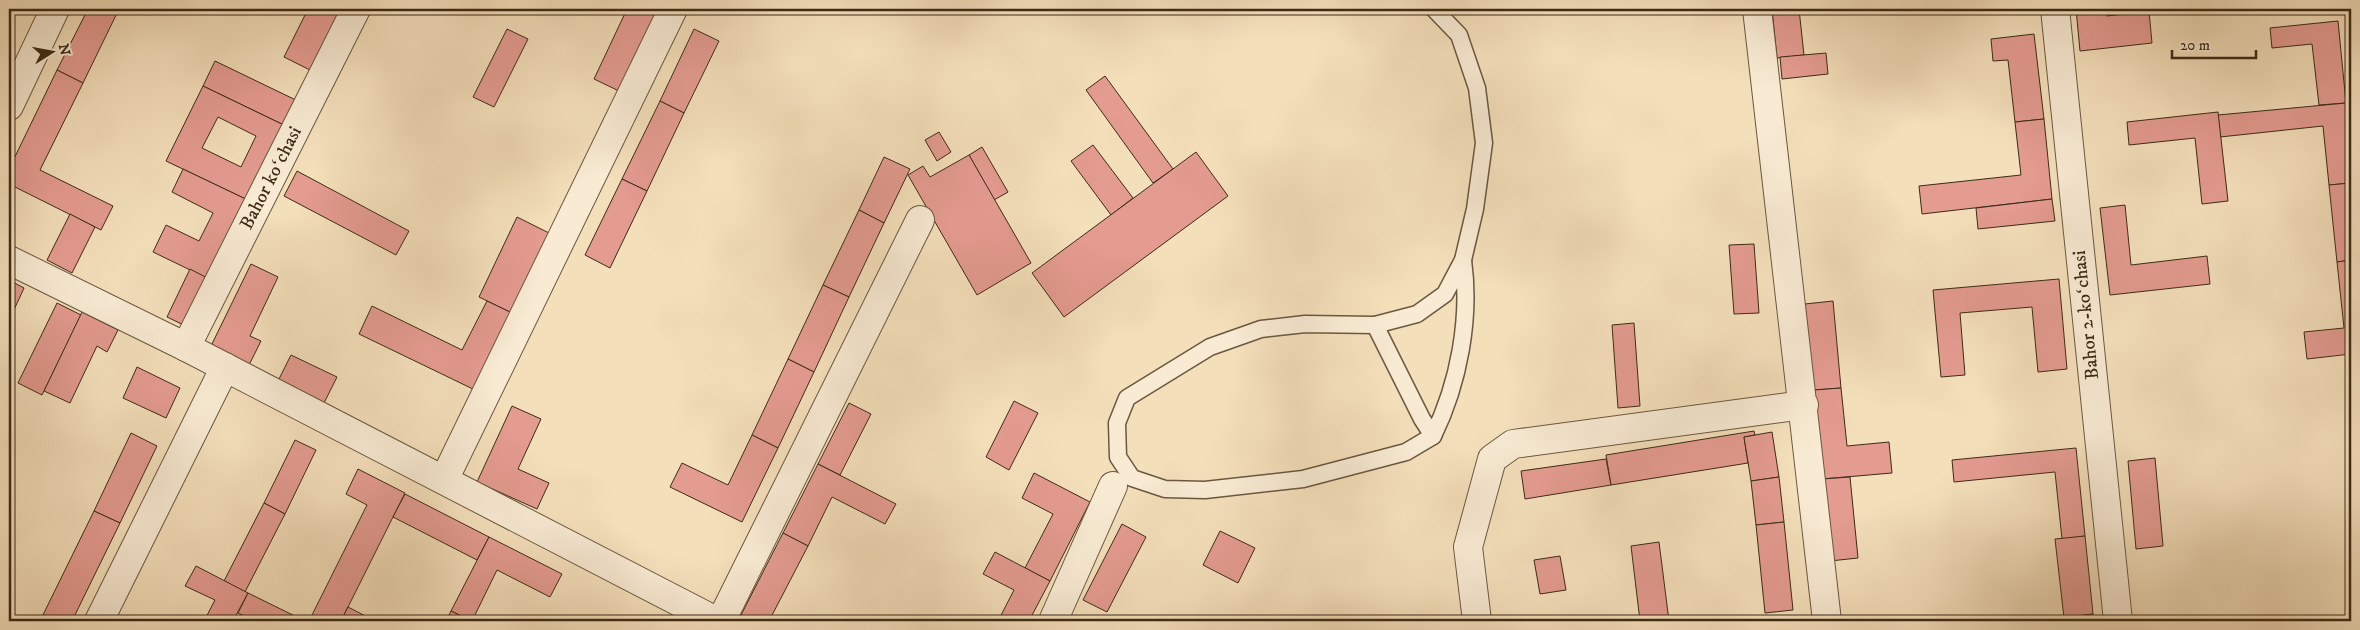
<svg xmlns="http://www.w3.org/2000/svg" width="2360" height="630" font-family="'IM FELL DW Pica',serif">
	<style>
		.building { fill: #e49b90; stroke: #3c2b16; fill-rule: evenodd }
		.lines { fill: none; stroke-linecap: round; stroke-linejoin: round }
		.service-casing { stroke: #6a583f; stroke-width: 19 }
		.minor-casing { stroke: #6a583f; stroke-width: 30 }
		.service { stroke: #f8ead3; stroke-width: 16 }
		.minor { stroke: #f8ead3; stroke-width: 28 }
		.labels { text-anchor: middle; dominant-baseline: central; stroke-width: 4.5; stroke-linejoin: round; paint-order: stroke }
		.street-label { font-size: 19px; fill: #3c2b16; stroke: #f8ead3 }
	</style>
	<rect width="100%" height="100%" fill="#f4dfbb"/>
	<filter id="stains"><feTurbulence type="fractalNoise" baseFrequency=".004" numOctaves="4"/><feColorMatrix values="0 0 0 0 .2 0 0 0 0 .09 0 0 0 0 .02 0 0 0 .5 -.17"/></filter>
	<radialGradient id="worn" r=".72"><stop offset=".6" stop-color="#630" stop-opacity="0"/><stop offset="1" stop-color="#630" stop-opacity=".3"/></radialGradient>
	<g class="building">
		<path d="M88 9H119L83 83 57 70Z"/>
		<path d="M135 9H150L147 15Z"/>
		<path d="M308 9H347L316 73 284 57Z"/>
		<path d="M627 9H641L655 15 619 91 594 79Z"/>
		<path d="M641 9H658L655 15Z"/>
		<path d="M1772 9H1799L1804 55 1777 58Z"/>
		<path d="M2076 9H2107V16L2149 11 2152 43 2080 51Z"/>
		<path d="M2338 21 2346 103 2319 105 2312 44 2272 48 2270 28Z"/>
		<path d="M507 29 528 39 494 107 473 97Z"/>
		<path d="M694 29 719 41 684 113 660 101Z"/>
		<path d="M2034 34 2044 119 2015 122 2008 60 1993 61 1991 39Z"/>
		<path d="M1826 53 1828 74 1782 79 1780 57Z"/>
		<path d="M215 61 302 103 290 128 203 86Z"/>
		<path d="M57 70 83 83 40 170 113 206 101 230 9 184V169Z"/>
		<path d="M1105 76 1173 169 1153 183 1086 90Z"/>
		<path d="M203 86 290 128 254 203 166 161ZM218 117 256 136 241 167 202 148Z"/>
		<path d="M660 101 684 113 647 191 622 179Z"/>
		<path d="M2346 103 2351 153V183L2329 185 2323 126 2220 137 2218 115Z"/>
		<path d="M2218 112 2228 201 2202 204 2195 138 2129 145 2127 122Z"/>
		<path d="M2044 119 2052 199 1922 214 1919 186 2021 175 2015 122Z"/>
		<path d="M939 132 951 152 937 161 925 140Z"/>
		<path d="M1093 145 1133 198 1111 215 1071 161Z"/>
		<path d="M982 147 1008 192 994 200 969 155Z"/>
		<path d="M1196 152 1228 196 1064 317 1032 273Z"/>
		<path d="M969 155 1031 263 977 295 908 175 923 166 930 177Z"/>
		<path d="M884 157 910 169 884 223 859 210Z"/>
		<path d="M183 169 254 203 215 282 153 252 166 225 199 241 213 213 172 192Z"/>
		<path d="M297 171 409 231 396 255 284 196Z"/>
		<path d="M622 179 647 191 610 268 585 255Z"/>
		<path d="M2351 183V260L2337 262 2329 185Z"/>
		<path d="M2052 199 2055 221 1978 229 1976 208Z"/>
		<path d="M2125 205 2131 265 2207 256 2210 284 2110 295 2100 208Z"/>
		<path d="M859 210 884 223 849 297 823 285Z"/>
		<path d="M70 214 95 227 72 273 47 260Z"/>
		<path d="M517 217 551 234 512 313 479 297Z"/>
		<path d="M1754 244 1759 313 1734 314 1729 245Z"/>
		<path d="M2351 260V354L2307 359 2304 332 2344 328 2337 262Z"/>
		<path d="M251 264 278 277 250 336 261 341 248 367 210 348Z"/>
		<path d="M190 269 215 282 192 329 167 317Z"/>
		<path d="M2059 279 2067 369 2038 372 2032 307 1960 313 1965 375 1941 377 1933 290Z"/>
		<path d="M9 280 24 288 13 312 9 310Z"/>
		<path d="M823 285 849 297 814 372 788 359Z"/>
		<path d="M487 301 512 313 475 390 359 334 372 306 462 350Z"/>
		<path d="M1833 301 1841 388 1814 390 1805 304Z"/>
		<path d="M57 303 81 315 42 395 18 383Z"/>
		<path d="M82 312 118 330 107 352 97 346 70 403 44 391Z"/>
		<path d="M1634 323 1640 406 1618 408 1612 325Z"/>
		<path d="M291 355 337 377 324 403 278 381Z"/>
		<path d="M788 359 814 372 778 448 752 435Z"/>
		<path d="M137 367 180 388 166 418 123 398Z"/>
		<path d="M1841 388 1847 446 1889 442 1892 473 1822 479 1814 390Z"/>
		<path d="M1014 401 1038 413 1009 470 986 457Z"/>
		<path d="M849 403 871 414 840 475 818 464Z"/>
		<path d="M512 406 541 419 518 469 549 483 537 509 477 482Z"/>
		<path d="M1754 431 1755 435 1744 437 1748 463 1611 485 1606 455Z"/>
		<path d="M1772 432 1779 477 1751 481 1744 437Z"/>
		<path d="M131 433 157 446 120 523 94 511Z"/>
		<path d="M752 435 778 448 742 522 670 487 682 463 728 485Z"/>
		<path d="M295 440 316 450 285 514 264 503Z"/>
		<path d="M2076 448 2085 536 2062 539 2055 472 1954 482 1952 460Z"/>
		<path d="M2155 458 2163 546 2136 549 2128 461Z"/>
		<path d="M1606 459 1611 485 1525 499 1521 471Z"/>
		<path d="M818 464 896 504 885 524 832 497 808 546 783 533Z"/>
		<path d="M358 469 405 493 341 621H309L367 505 346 494Z"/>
		<path d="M1034 473 1090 502 1050 581 1025 568 1053 514 1022 498Z"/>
		<path d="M1779 477 1784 522 1756 525 1751 481Z"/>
		<path d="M1850 477 1858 558 1830 561 1822 479Z"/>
		<path d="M405 494 489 537 477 560 393 517Z"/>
		<path d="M264 503 285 514 245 592 224 581Z"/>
		<path d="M94 511 120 523 72 621H40Z"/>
		<path d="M1784 522 1793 610 1765 613 1756 525Z"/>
		<path d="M1122 524 1146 537 1107 612 1083 600Z"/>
		<path d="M1220 531 1255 548 1238 583 1203 565Z"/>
		<path d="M783 533 808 546 769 621H753L741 615Z"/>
		<path d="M2085 536 2093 614 2064 618 2055 539Z"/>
		<path d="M489 537 562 574 550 597 497 570 472 621 451 611Z"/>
		<path d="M1659 542 1669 621H1640L1631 546Z"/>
		<path d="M995 552 1050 581 1029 621H998L1014 590 983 574Z"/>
		<path d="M1560 556 1566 590 1540 594 1534 560Z"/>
		<path d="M196 566 248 593 233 621H204L215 600 185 586Z"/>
		<path d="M248 593 305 621H255L238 613Z"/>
		<path d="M348 607 375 621H341Z"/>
		<path d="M451 611 472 621H446Z"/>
		<path d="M2093 614 2094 621H2051V619Z"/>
	</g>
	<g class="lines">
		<g class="service-casing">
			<g id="service">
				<path d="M1375 325 1422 419 1433 436C1459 383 1471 318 1463 260"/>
				<path d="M1433 436 1406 452 1303 479 1205 490 1165 489 1132 478 1118 457 1117 423 1127 398 1210 347 1261 329 1305 324 1375 325 1417 314 1445 294 1463 260 1475 209 1484 143 1477 88 1459 35 1434 9"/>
			</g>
		</g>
		<g class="minor-casing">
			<g id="minor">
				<path d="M1757 9 1827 621"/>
				<path d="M2055 9 2118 621"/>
				<path d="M9 106 55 9"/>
				<path d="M9 260 186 347 716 621"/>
				<path d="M186 347 356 9"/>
				<path d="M444 480 673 9"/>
				<path d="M99 621 225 367"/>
				<path d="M721 621 920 220"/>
				<path d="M1053 621 1113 486"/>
				<path d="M1477 621 1468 547 1492 459 1513 444 1804 405"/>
			</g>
		</g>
		<use href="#service" class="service"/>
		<use href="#minor" class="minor"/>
	</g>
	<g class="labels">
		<g class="street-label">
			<text transform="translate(271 178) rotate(-63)">Bahor koʻchasi</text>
			<text transform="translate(2086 315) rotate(-96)">Bahor 2-koʻchasi</text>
		</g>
	</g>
	<rect width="2360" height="630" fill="none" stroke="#f4dfbb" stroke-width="30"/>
	<rect x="10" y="10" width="2340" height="610" fill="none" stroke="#3c2b16" stroke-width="2.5"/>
	<rect x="15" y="15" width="2330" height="600" fill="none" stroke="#3c2b16"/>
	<g transform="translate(52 52) rotate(79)" stroke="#f8ead3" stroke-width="4" paint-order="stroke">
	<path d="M0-4L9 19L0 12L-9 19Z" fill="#3c2b16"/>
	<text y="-8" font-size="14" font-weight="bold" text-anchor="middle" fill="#3c2b16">N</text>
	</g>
	<path d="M2172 50v8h84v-8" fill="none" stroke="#3c2b16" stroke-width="2.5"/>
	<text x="2180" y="50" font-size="15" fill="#3c2b16" stroke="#f8ead3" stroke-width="4" paint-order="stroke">20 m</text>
	<rect width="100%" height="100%" filter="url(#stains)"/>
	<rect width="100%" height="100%" fill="url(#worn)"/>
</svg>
